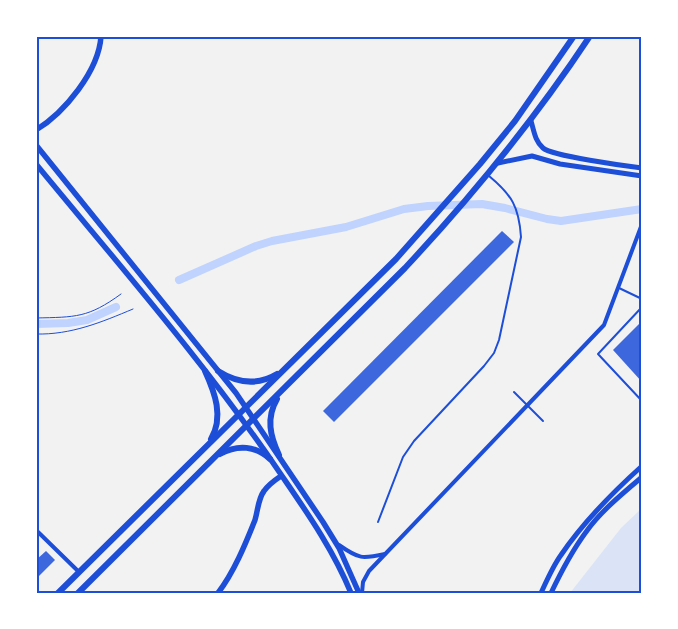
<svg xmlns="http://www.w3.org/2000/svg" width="678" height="629" font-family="'Golos Text',sans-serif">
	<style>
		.green { fill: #dbe4f7 }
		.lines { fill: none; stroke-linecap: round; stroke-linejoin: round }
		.canal { stroke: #bfd3fe; stroke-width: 8 }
		.building { fill: #3d67dc }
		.path { stroke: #1d4ed8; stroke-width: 1 }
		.service { stroke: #1d4ed8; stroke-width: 2 }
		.minor { stroke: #1d4ed8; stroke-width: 4 }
		.tertiary { stroke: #1d4ed8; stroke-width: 5 }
		.secondary { stroke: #1d4ed8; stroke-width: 5.5 }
		.primary { stroke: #1d4ed8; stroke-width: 6 }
		.neatline { fill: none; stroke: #1d4ed8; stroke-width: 2 }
	</style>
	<rect width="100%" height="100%" fill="#f2f2f2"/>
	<path class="green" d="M642 508V593H570L621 528Z"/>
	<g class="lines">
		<g class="canal">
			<path d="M179 280 256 246 272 241 346 227 404 209 428 206 482 204 505 208 547 219 561 221 642 209"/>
			<path d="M36 324 68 323 87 320 116 307"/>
		</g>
	</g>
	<g class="building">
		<path d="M502 231 514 242 334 422 323 411Z"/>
		<path d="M642 321V382L613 350Z"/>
		<path d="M46 551 55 560 36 579V560Z"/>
	</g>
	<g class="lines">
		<g class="path">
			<path d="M36 318C76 317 88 318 121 294"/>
			<path d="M36 334C71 335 102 322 133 309"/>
		</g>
		<g class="service">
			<path d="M619 288 642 299"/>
			<path d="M642 307 598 354 642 401"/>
			<path d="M514 392 543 421"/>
			<path d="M378 522 403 457 414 441 484 366 494 353 499 340 521 237C519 207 512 195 489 176"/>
		</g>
		<g class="minor">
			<path d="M36 530 79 572"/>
			<path d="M339 545C359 559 362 559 385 554"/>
			<path d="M362 593 363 582 369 571 604 325 642 224"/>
		</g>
		<g class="tertiary">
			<path d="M531 121C534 131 535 141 543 148 552 156 626 166 642 168"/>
			<path d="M498 163 532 156 560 164 642 176"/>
			<path d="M541 593C547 580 553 566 561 555 584 521 612 493 642 466"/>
			<path d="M551 593C561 572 572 551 586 532 600 512 623 493 642 477"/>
		</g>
		<g class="secondary">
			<path d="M36 130C64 113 99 71 101 36"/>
			<path d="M36 145 236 393 323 522 339 548 359 593"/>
			<path d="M36 164C119 265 206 364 280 473 306 511 333 549 351 593"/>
			<path d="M218 593C234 572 245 545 255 520 258 510 258 499 264 491 269 484 275 480 281 476"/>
		</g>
		<g class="primary">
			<path d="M205 371C215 393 224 417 211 439"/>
			<path d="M218 371C237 383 257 386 277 374"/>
			<path d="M277 399C266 418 270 436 279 455"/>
			<path d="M220 454C238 444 256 446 270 459"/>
			<path d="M58 593 396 259 480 164 515 121 574 36"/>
			<path d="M78 593 405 268C473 195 535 119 590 36"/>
		</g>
	</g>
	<rect width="678" height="629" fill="none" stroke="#ffffff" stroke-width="75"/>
	<rect x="38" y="38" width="602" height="554" class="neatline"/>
</svg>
